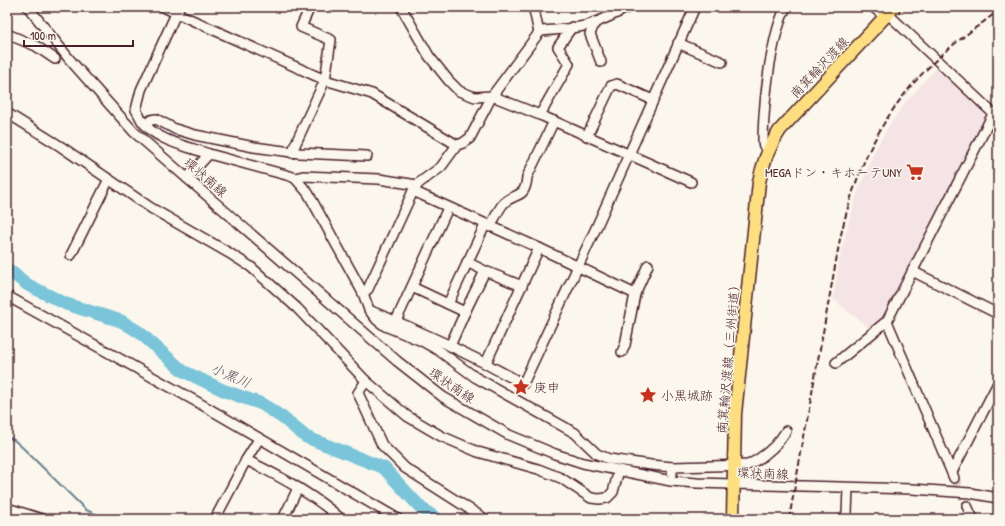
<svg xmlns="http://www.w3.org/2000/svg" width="1005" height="526" font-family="'Patrick Hand','Klee One',sans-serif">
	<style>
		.built { fill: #f5e4e6 }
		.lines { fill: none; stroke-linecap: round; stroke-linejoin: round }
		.stream { stroke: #678394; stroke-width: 2 }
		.river { stroke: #7ac5da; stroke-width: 13 }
		.minor-tunnel { stroke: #d8ccc5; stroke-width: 9; stroke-dasharray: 9 4.5; stroke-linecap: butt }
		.minor-casing { stroke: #4a1f2b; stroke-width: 12 }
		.major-casing { stroke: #4a1f2b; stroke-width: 15 }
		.minor { stroke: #fbf7ec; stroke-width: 9 }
		.major { stroke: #fedf80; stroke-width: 12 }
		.rail { stroke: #4a1f2b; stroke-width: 2; stroke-dasharray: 6 3; stroke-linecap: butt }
		.labels { text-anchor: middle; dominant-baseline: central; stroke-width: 3; stroke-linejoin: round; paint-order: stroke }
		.street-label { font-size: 13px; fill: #4a1f2b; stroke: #fbf7ec }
		.poi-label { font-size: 13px; fill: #4a1f2b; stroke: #fbf7ec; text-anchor: start }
		.water-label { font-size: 14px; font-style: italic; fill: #585160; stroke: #fbf7ec }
	</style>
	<rect width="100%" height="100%" fill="#fbf7ec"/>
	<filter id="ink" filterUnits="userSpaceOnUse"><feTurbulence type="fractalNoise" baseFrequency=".025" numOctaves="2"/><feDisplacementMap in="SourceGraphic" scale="8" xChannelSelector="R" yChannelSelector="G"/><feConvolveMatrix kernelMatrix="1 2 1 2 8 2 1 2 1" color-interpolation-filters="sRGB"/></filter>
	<g filter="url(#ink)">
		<path class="built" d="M936 68 984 111 985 117 884 320 871 330 833 299 840 257 846 233 856 197 875 150 890 124 905 103Z"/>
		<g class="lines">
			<path class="stream" d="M7 437 14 440 23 448 86 510 108 519"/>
			<path class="river" d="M7 269 28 285 66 304 121 321 139 332 183 371 225 391 262 404 283 418 306 437 384 468 421 508 437 519"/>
			<path class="minor-tunnel" d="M954 478 967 506"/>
			<g class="minor-casing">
				<g id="minor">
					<path d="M28 7 70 60 134 132 397 361 443 397 509 435 555 454 583 463 671 481 697 483 912 489 970 493 998 498"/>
					<path d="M163 7 325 80 372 94 457 145"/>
					<path d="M179 7 141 90 136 110C138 113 140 117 142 121 156 141 187 146 209 154"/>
					<path d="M401 7 429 56 449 81 459 91 475 97 492 96 540 115 691 182"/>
					<path d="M535 7 534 10 539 33"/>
					<path d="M873 7 885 17"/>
					<path d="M888 14 998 118"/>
					<path d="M595 22 590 34 601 62"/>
					<path d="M7 34 36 46 55 59"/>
					<path d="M678 43 722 62"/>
					<path d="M7 113 60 146 151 208 229 253 251 267 297 308 366 381 407 416 441 436 478 452 538 469 561 478 591 498 599 499 607 498 613 492 619 470"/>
					<path d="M540 115 569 64 558 47 572 27"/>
					<path d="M146 124 151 120 156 119 175 129 195 135 254 147 299 153 367 156"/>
					<path d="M587 136 611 86 617 84 653 100"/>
					<path d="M769 149 764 146 763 143C763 116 766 90 770 63 774 44 777 25 786 7"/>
					<path d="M292 153 295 145 325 80 331 40 301 27 310 7"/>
					<path d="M187 178 209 154 290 176 295 178 308 193 363 293 369 310 377 320 385 326 422 341 438 350 475 377 575 433 597 454 609 459 651 465 673 467"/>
					<path d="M295 178 303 176 379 179 417 185"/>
					<path d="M413 191 539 248 635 294 625 345 622 352"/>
					<path d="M490 227C494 220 498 210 503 204 515 191 525 201 527 177L554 121"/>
					<path d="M71 255 109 179"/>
					<path d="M467 262 485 271"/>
					<path d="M912 271 998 314"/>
					<path d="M412 287 448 304"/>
					<path d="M363 293 368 289 413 191 419 183 441 167 457 145 463 143 470 138 492 96 538 34 541 31C557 30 573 29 588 25 602 21 616 13 629 7"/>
					<path d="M635 294 648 265"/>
					<path d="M7 296 199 403 398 519"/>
					<path d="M371 311C423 332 474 356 523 384L596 228 695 7"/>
					<path d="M465 312 485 271 522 286"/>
					<path d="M396 321 448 208"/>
					<path d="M887 321 954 478"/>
					<path d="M450 346 465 312 448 304 485 225"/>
					<path d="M486 363 539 248"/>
					<path d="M836 363 887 321 993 114"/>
					<path d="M366 381 358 393 382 445 405 468 485 519"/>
					<path d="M246 460C280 476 313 494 341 519"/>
					<path d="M952 472 998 383"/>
					<path d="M672 473 673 467 748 465C764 457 777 446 786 431"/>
					<path d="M967 506 973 519"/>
					<path d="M7 508 42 519"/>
					<path d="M215 519 246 460 259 439"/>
					<path d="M283 519 298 488"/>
					<path d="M843 519 847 514 848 488"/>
				</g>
			</g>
			<g class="major-casing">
				<path id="major" d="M733 519 735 414 759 182C763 162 769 146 780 130L894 7"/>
			</g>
			<use href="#minor" class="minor"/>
			<use href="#major" class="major"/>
			<path class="rail" d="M789 519 840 239C856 167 882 111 936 60 955 42 977 27 998 11"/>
		</g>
	</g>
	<defs>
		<g id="supermarket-bare" transform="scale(1.38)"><path d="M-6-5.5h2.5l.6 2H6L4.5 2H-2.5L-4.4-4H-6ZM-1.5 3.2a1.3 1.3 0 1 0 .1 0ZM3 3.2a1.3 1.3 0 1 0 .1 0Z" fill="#c8321e" stroke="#fbf7ec" stroke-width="2.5" paint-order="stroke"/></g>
		<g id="sight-bare" transform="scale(1.38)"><path d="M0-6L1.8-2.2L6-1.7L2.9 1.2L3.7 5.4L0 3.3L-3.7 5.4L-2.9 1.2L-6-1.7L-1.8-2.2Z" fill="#c8321e" stroke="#fbf7ec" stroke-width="2.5" paint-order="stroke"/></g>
	</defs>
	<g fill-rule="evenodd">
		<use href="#supermarket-bare" x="915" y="172"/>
		<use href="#sight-bare" x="521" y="387"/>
		<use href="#sight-bare" x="648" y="395"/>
	</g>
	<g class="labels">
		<g class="street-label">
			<text transform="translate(819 67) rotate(-47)">南箕輪沢渡線</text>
			<text transform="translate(206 177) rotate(41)">環状南線</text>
			<text transform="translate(728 356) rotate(-85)">南箕輪沢渡線（三州街道）</text>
			<text transform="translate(452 385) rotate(34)">環状南線</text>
			<text transform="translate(763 473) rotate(2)">環状南線</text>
		</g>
		<g class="poi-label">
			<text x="902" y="172" text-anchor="end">MEGAドン・キホーテUNY</text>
			<text x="534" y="387">庚申</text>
			<text x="661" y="395">小黒城跡</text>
		</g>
		<g class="water-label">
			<text transform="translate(231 375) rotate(23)">小黒川</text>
		</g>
	</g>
	<rect width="1005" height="526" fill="none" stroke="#fbf7ec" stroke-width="24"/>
	<rect x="12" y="12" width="981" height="502" fill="none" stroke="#4a1f2b" stroke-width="1.5" filter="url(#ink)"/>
	<path d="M24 40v6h109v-6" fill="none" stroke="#4a1f2b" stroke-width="2"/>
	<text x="30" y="40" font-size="12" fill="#4a1f2b" stroke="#fbf7ec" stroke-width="3" paint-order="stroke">100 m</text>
</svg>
